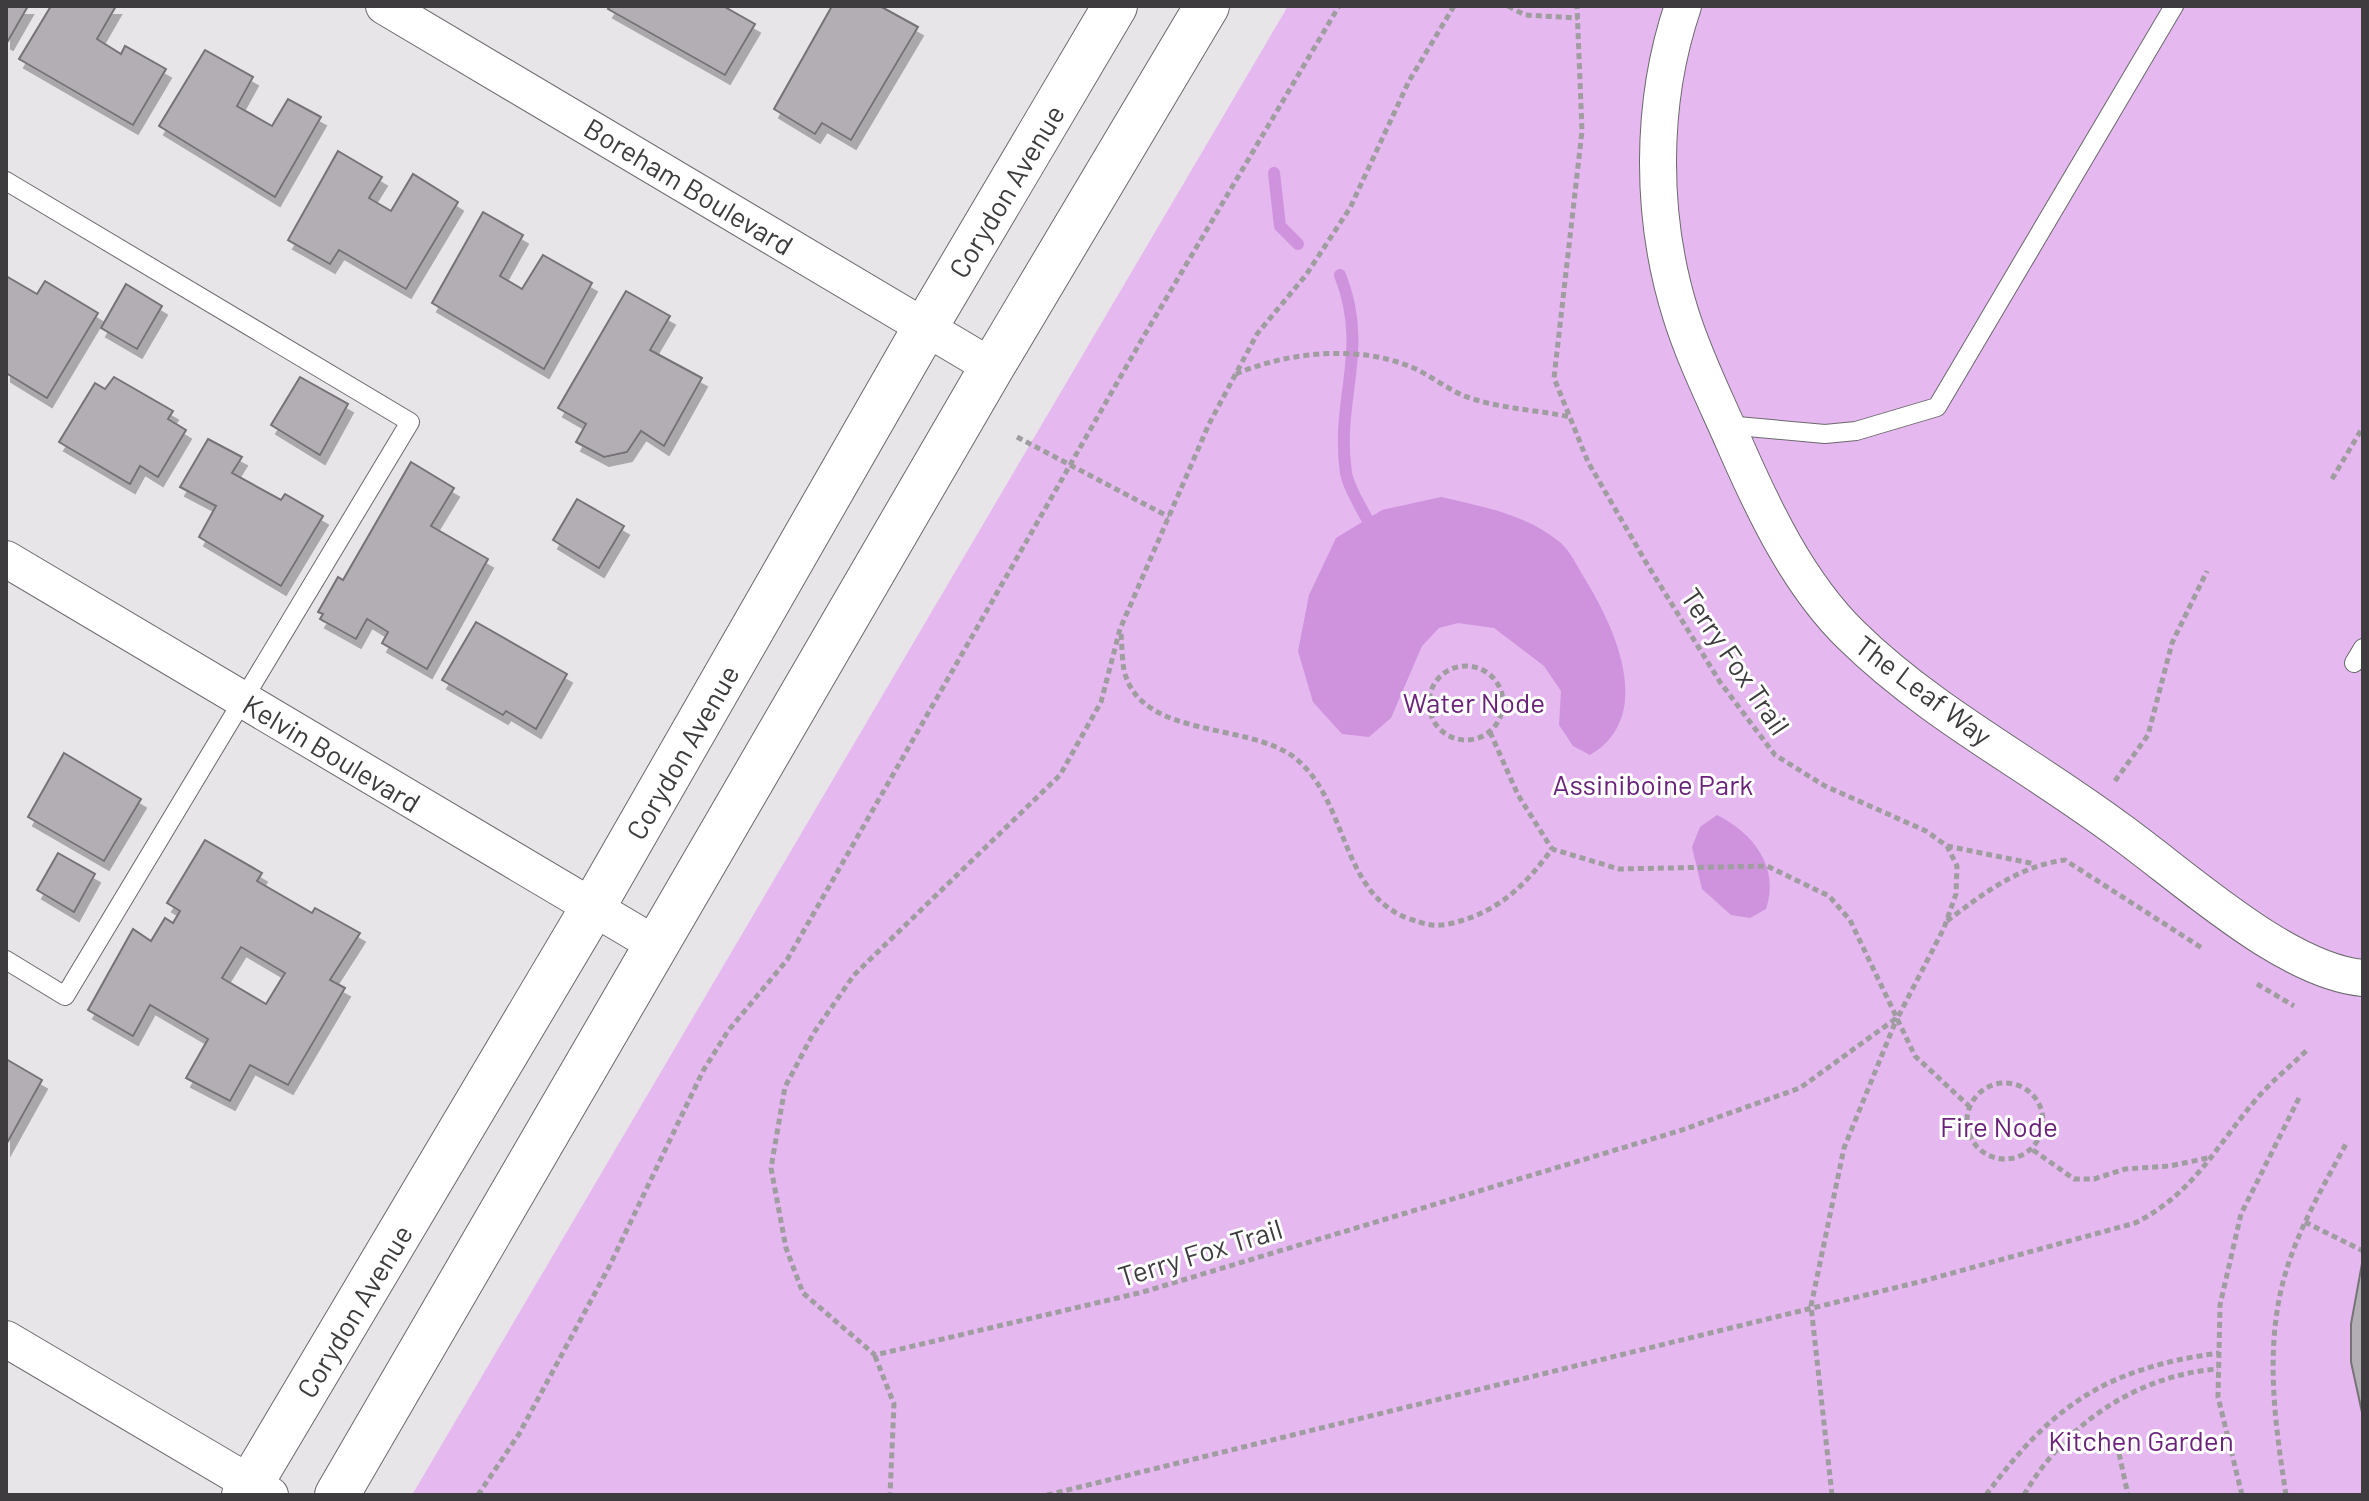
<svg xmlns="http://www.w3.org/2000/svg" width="2369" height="1501" font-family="Barlow,sans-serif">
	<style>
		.green { fill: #e5b8f0 }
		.water { fill: #cf93dd }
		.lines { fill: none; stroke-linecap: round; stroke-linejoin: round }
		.stream { stroke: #cf93dd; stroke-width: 12 }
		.building { fill: #b2aeb3; stroke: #767377; stroke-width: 2; fill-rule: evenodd; filter: url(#shadow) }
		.service-casing { stroke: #6c696d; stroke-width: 20 }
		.minor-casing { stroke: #6c696d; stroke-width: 38 }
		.secondary-casing { stroke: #6c696d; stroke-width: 46 }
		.path { stroke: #9f9da0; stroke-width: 5; stroke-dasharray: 6 4; stroke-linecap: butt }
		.service { stroke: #fff; stroke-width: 18 }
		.minor { stroke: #fff; stroke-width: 36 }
		.secondary { stroke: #fff; stroke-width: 44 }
		.labels { text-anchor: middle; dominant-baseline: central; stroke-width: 6; stroke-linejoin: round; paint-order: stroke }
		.street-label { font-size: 28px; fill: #3e3c3e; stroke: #fff }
		.park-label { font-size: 28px; fill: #6a227a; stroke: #fff }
	</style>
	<defs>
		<filter id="shadow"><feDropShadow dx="5" dy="9" stdDeviation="0" flood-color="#0004"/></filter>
	</defs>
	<rect width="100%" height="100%" fill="#e8e5e9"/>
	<path class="green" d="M1288 6H2363V1495H412Z"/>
	<g class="water">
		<path d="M1441 497C1484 507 1526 514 1561 543 1571 552 1578 568 1585 579 1615 628 1656 716 1590 755L1573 746 1559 725 1561 691 1544 666 1494 628 1458 623 1439 628 1422 646 1391 718 1369 737 1342 734 1313 702 1298 651 1309 595 1336 538 1382 510Z"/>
		<path d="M1717 815C1753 833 1780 867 1766 909L1750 918 1731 915 1702 889 1692 847 1700 827Z"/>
	</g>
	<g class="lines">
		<g class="stream">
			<path d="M1274 173 1280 226 1298 244"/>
			<path d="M1340 275C1370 351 1335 399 1346 473 1349 489 1360 505 1367 519"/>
		</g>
	</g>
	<g class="building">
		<path d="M6 6H28L8 41 6 40Z"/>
		<path d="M51 6H116L97 39 121 54 125 46 166 69 133 125 19 59Z"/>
		<path d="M610 6H723L755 24 725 75 608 9Z"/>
		<path d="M832 6H880L918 27 851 140 822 123 815 134 774 109Z"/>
		<path d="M205 50 253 77 237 106 272 126 288 99 321 117 275 197 159 126Z"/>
		<path d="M338 151 382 177 369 198 391 211 413 174 458 202 406 289 339 250 330 264 288 240Z"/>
		<path d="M483 212 523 235 500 276 522 289 543 255 592 283 544 369 432 303Z"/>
		<path d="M6 276 37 294 45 281 98 313 47 398 6 373Z"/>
		<path d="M126 284 162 306 137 349 101 328Z"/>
		<path d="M626 291 670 316 650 350 702 378 664 446 641 431 627 452 604 457 576 442 586 424 558 408Z"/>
		<path d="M114 377 173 411 168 419 186 430 158 477 140 466 130 484 59 442 95 383 105 389Z"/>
		<path d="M300 377 348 404 320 455 271 425Z"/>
		<path d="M208 439 242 457 232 473 281 500 285 494 323 516 281 586 199 537 216 506 180 487Z"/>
		<path d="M411 462 454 488 431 526 488 559 427 669 382 643 388 632 367 619 356 639 320 619 323 614 318 612 338 577 343 580Z"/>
		<path d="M577 499 624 526 599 568 553 540Z"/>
		<path d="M476 622 567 674 536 729 506 711 503 715 442 680Z"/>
		<path d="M64 753 141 799 104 861 28 817Z"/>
		<path d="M205 840 262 873 257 881 312 913 315 908 360 933 330 980 345 988 288 1085 250 1065 230 1101 186 1078 208 1039 150 1005 133 1036 88 1010 133 929 151 941 165 918 173 923 180 911 167 903ZM241 947 285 973 266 1004 222 978Z"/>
		<path d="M58 853 95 874 74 912 37 890Z"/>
		<path d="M6 1059 42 1080 6 1145Z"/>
		<path d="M2363 1258V1417L2351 1362V1324Z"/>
	</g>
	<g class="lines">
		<g class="service-casing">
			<g id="service">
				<path d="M6 181 410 422 65 996 6 960"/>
				<path d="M1726 425 1825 434 1856 431 1937 407 2174 6"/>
				<path d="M2354 663 2363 648"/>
			</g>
		</g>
		<g class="minor-casing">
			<g id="minor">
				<path d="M384 6 992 367"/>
				<path d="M1683 6C1650 103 1650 217 1681 315 1695 360 1717 403 1736 447 1765 513 1799 584 1851 635 1930 713 2032 765 2120 831 2184 877 2285 971 2363 978"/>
				<path d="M6 559 658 946"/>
				<path d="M6 1339 270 1495"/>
			</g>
		</g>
		<g class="secondary-casing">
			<g id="secondary">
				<path d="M244 1495 593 907 926 326 1115 6"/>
				<path d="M337 1495 992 367 1207 6"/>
			</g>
		</g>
		<g class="path">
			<path d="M1454 6 1409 81 1350 208 1306 275 1257 334 1209 424 1120 629 1101 702 1060 775 854 975 813 1034 785 1087 771 1168 786 1248 803 1293 875 1355 1143 1292 1682 1130 1800 1088 1898 1017 1944 928 1956 894 1957 866 1947 846 1926 831 1825 786 1775 755 1720 682 1647 564 1588 462 1554 378 1582 131 1577 6"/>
			<path d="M1508 6 1525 15 1578 18"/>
			<path d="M1236 374C1287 352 1356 345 1409 366 1427 373 1444 387 1462 395 1497 409 1534 409 1570 417"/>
			<path d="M1017 437 1169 517"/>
			<path d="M2332 479 2363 427"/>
			<path d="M1121 634C1122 646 1122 659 1124 670 1140 740 1248 721 1295 758 1348 800 1340 892 1407 918 1425 924 1434 928 1453 923 1498 912 1525 886 1552 849L1619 869 1767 866 1829 896 1850 920 1915 1056 1969 1106"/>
			<circle cx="1466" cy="703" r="37"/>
			<path d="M1490 732 1518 795 1552 849"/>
			<path d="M2115 781 2148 735 2172 643 2207 571"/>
			<path d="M1947 846 2035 864"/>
			<path d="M1947 921C1984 893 2019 866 2065 860L2202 948"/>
			<path d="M2257 984 2294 1006"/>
			<circle cx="2005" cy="1121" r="38"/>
			<path d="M2033 1150 2074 1179H2094L2125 1169 2170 1166 2212 1157"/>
			<path d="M2305 1222 2363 1251"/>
			<path d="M875 1356 894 1404 890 1495"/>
			<path d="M2117 1444 2128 1495"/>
			<path d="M478 1495 519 1434 609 1267 703 1071 728 1031 787 960 1141 341 1339 6"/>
			<path d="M1047 1495 1923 1281 2135 1223C2195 1193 2217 1144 2259 1096 2274 1079 2292 1065 2308 1049"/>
			<path d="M1832 1495 1811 1306 1844 1148 1897 1018"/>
			<path d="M1986 1495C2052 1405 2107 1368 2219 1353"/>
			<path d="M2024 1495C2064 1425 2137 1375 2218 1369"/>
			<path d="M2242 1495 2218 1397 2220 1305 2241 1214 2300 1096"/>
			<path d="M2286 1495C2275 1424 2265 1352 2283 1282 2296 1232 2323 1187 2347 1142"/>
		</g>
		<use href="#service" class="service"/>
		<use href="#minor" class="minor"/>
		<use href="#secondary" class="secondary"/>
	</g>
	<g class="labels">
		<g class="street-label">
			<text transform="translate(689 186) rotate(31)">Boreham Boulevard</text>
			<text transform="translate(1006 191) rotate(-59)">Corydon Avenue</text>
			<text transform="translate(1736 661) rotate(56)">Terry Fox Trail</text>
			<text transform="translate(1924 690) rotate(37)">The Leaf Way</text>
			<text transform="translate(682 752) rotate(-60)">Corydon Avenue</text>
			<text transform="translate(332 753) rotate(31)">Kelvin Boulevard</text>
			<text transform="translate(1200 1252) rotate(-17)">Terry Fox Trail</text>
			<text transform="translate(354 1311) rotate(-59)">Corydon Avenue</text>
		</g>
		<g class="park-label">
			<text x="1474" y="702">Water Node</text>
			<text x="1653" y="784">Assiniboine Park</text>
			<text x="1999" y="1126">Fire Node</text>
			<text x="2141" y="1440">Kitchen Garden</text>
		</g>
	</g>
	<rect width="2369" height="1501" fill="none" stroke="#3e3c3e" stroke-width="16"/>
</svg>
